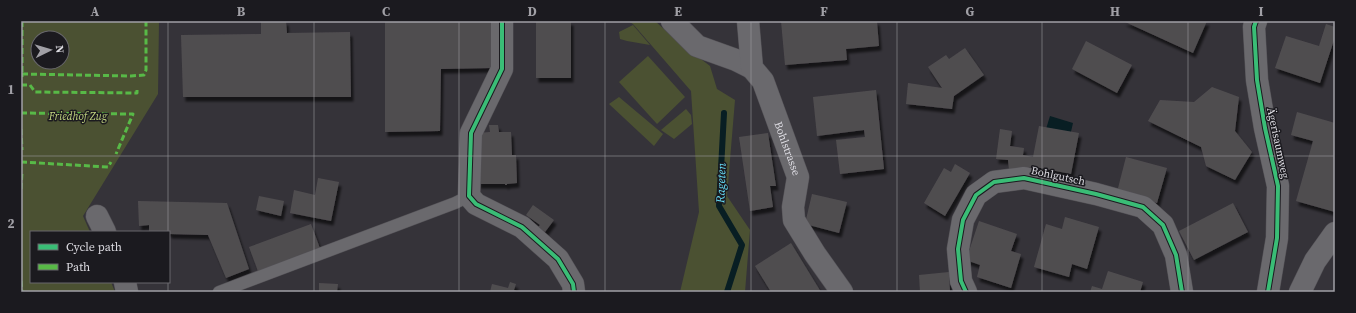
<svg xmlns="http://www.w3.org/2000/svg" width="1356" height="313" font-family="'Source Serif 4',serif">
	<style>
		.green { fill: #4b5132; fill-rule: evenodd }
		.water { fill: #081e23 }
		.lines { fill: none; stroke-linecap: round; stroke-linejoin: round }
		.stream { stroke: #081e23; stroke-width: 6 }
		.building { fill: #504d50; filter: url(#shadow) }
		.service-casing { stroke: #535156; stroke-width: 13 }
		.minor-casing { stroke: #535156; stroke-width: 23 }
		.service { stroke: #6a696d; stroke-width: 12 }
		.minor { stroke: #6a696d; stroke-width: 22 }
		.quiet { stroke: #58b947; stroke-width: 3; stroke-dasharray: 6 3; stroke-linecap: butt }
		.cycleway-casing { stroke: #1b1a1f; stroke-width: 6 }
		.cycleway { stroke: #3abd76; stroke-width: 4 }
		.grid { fill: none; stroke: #a1a0a6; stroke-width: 1; stroke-opacity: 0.55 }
		.labels { text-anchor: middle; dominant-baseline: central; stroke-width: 3; stroke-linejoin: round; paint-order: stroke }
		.park-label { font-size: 11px; font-style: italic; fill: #c0d37f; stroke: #1b1a1f }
		.street-label { font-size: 11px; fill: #dbdae0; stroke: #1b1a1f }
		.water-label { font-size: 12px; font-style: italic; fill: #66dcf6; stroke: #1b1a1f }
		.neatline { fill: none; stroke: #a1a0a6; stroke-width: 1.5 }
		.grid-label { font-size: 13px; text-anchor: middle; font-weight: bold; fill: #a1a0a6 }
	</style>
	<defs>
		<filter id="shadow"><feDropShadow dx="2.5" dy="4.5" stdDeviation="1" flood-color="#0009"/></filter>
	</defs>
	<rect width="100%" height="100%" fill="#353339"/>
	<g class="green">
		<path d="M21 21H159L158 94 83 216 90 232H31V282H111L115 292H21ZM38 38H62V62H38Z"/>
		<path d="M628 21H655L676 40 710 66 717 89 735 100 727 196 750 230 745 292H680L699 212 691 91 633 24Z"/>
		<path d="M633 25 650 45 627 41 620 39 619 32Z"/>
		<path d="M648 56 685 97 657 124 619 82Z"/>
		<path d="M619 97 663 134 654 146 609 104Z"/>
		<path d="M686 109 691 115 692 124 674 139 661 130Z"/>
	</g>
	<path class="water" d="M1050 116 1073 123 1070 136 1046 129Z"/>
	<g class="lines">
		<path class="stream" d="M724 113 719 206 742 245 727 292"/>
	</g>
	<g class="building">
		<path d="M261 21H286L287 33 350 32 351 97H183L181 35 261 34Z"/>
		<path d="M385 21H492V68L441 69 440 131 385 132Z"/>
		<rect x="536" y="21" width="35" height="57"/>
		<path d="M781 21H877L879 46 846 49 847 60 785 65Z"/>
		<path d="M1123 21H1207L1193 53Z"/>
		<path d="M1326 24 1335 27V37L1320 83 1275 68 1286 36 1319 46Z"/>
		<path d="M1086 41 1132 65 1117 93 1072 69Z"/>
		<path d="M965 48 984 75 954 96 952 109 906 104 908 83 942 88 928 67 946 55 949 59Z"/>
		<path d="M1212 87 1239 97 1235 131 1252 152 1235 180 1206 166 1201 147 1148 121 1160 100 1194 102Z"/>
		<path d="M876 90 884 169 840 174 836 140 865 137 864 130 817 136 813 97Z"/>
		<path d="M1297 112 1335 123V212L1296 201 1313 141 1291 135Z"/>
		<path d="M489 125H498L499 132H511L512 155H516L517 183 507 184V185H505V184H478L477 133 490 132Z"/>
		<path d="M1039 126 1079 133 1071 174 1036 167 1009 170 1008 160 996 159 1000 129 1012 131 1010 146 1024 148 1023 155 1033 157Z"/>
		<path d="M768 133 776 186H770L773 207 750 211 739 137Z"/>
		<path d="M1126 157 1167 168 1157 203 1117 192Z"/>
		<path d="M955 164 970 173 945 216 924 203 944 168 951 172Z"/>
		<path d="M318 178 339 182 331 221 290 213 294 190 315 195Z"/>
		<path d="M812 194 847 202 839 233 805 224Z"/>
		<path d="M259 196 284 201 281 216 256 210Z"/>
		<path d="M138 201 227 203 249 269 226 278 208 235 169 234V232H149V225L139 226Z"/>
		<path d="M1233 203 1248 232 1194 260 1179 231Z"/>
		<path d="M533 205 554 220 545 232 538 227 540 225 526 215Z"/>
		<path d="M1065 217 1099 227 1087 269 1072 264 1069 277 1034 267 1046 224 1062 229Z"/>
		<path d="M979 221 1017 234 1011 251 1021 254 1011 288 977 277 980 265 966 260Z"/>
		<path d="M311 224 321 251 259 274 249 247Z"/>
		<path d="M791 243 821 292H771L755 266Z"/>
		<path d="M1108 271 1143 282 1140 292H1090L1092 286 1102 289Z"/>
		<path d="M949 272 950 292H920L919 275Z"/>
		<path d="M510 282 516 284 514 290 519 292H490L492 284 508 288Z"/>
		<path d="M319 283 338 284 337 292H319Z"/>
	</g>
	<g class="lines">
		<g class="service-casing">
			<path id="service" d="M219 292 455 203 469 196"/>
		</g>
		<g class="minor-casing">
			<g id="minor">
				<path d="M502 21V69L471 133 469 196 476 204 522 227 558 259 573 284 574 292"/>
				<path d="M672 21 697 46 736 60 752 68"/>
				<path id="s1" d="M748 21 752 68 763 81 798 177 793 207 794 220 815 254 842 292"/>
				<path d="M1256 21 1254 27 1257 80 1265 128 1278 186 1277 238 1268 292"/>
				<path d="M97 216 105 232"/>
				<path d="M125 282 127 292"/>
				<path d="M966 292 961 281 958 249 963 220 976 195 994 182 1024 178 1096 194 1143 207 1163 225 1176 255 1182 292"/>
				<path d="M1300 292 1315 261 1335 233"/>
			</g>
		</g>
		<use href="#service" class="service"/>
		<use href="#minor" class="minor"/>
		<g class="quiet">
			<path d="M22 21V77"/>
			<path d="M22 74 131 76 144 75 146 70V21"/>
			<path d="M21 85H30L35 92 137 93V90"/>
			<path d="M21 113 133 114 116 154"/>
			<path d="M21 129 22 150"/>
			<path d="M21 162 108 167 111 162"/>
			<path d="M21 189 22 172"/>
			<path d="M21 281 22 292"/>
		</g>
		<g class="cycleway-casing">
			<g id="cycleway">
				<path d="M502 21V69L471 133 469 196 476 204 522 227 558 259 573 284 574 292"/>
				<path d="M1256 21 1254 27 1257 80 1265 128 1278 186 1277 238 1268 292"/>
				<path d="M966 292 961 281 958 249 963 220 976 195 994 182 1024 178 1096 194 1143 207 1163 225 1176 255 1182 292"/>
			</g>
		</g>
		<use href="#cycleway" class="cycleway"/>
	</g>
	<path class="grid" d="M168 21V232M314 21V292M459 21V292M605 21V292M751 21V292M897 21V292M1042 21V292M1188 21V292M21 156H1335M168 282V292"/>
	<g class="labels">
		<g class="park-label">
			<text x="78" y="116">Friedhof Zug</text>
		</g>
		<g class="street-label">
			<text transform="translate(1278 143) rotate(78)">Ägerisaumweg</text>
			<text stroke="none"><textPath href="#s1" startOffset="136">Bohlstrasse</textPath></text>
			<text transform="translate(1058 176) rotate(12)">Bohlgutsch</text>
		</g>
		<g class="water-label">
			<text transform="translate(721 183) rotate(-88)">Rageten</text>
		</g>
	</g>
	<rect width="1356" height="313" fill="none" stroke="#1b1a1f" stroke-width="44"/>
	<rect x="30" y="231" width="140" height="52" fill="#1b1a1f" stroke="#68676c"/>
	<rect x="38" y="244" width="20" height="6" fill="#3abd76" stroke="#68676c"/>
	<text x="66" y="251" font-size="12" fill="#dbdae0">Cycle path</text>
	<rect x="38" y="264" width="20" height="6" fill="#58b947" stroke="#68676c"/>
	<text x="66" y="271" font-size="12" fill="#dbdae0">Path</text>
	<g transform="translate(50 50) rotate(85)"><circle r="19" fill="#1b1a1f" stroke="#68676c"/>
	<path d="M0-3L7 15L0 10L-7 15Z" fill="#a1a0a6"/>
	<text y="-6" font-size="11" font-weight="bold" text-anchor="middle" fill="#dbdae0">N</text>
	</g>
	<rect x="22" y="22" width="1312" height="269" class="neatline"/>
	<g class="grid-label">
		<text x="95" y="16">A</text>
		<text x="241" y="16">B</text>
		<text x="386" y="16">C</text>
		<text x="532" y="16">D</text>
		<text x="678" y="16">E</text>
		<text x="824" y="16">F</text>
		<text x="970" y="16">G</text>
		<text x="1115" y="16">H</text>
		<text x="1261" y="16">I</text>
		<text x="11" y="94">1</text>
		<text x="11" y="228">2</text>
	</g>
</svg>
